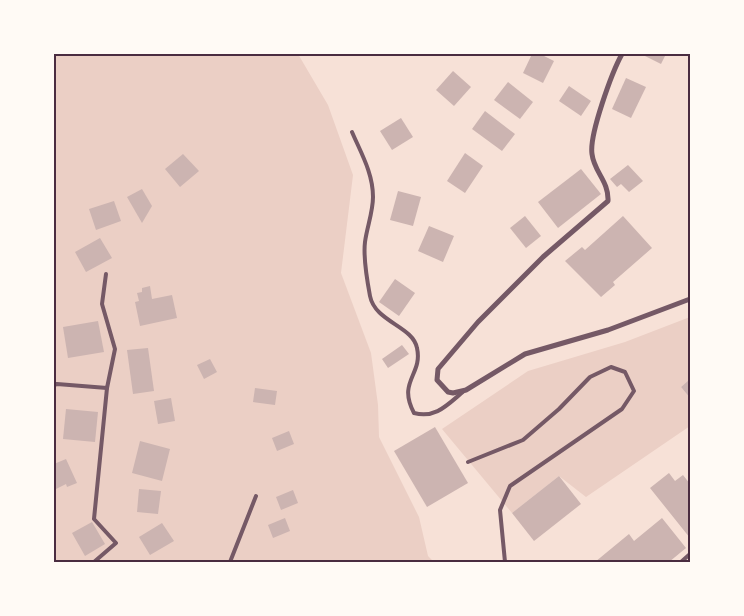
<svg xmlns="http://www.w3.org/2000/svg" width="744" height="616" font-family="Roboto,sans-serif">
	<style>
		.green { fill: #ebcfc5 }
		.building { fill: #ccb4b1 }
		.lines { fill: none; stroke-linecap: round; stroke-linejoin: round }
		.service { stroke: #755966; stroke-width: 4 }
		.minor { stroke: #755966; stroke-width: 5 }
		.neatline { fill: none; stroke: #4a2c40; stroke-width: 2 }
	</style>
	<rect width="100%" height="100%" fill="#f7e1d7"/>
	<g class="green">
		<path d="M54 54H298L328 105 353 175 341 273 371 353 378 405 379 437 419 517 428 556 434 562H54Z"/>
		<path d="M690 317V379L681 387 690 398V426L586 497 559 476 512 513 442 429 528 371 625 342Z"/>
	</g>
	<g class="building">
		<path d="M532 54H540L554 61 543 83 523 73Z"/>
		<path d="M641 54H666L661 64Z"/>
		<path d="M453 71 471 87 454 106 436 90Z"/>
		<path d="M626 78 646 87 631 118 612 109Z"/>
		<path d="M508 82 533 102 520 119 494 100Z"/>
		<path d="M569 86 591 101 581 116 559 101Z"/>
		<path d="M485 111 515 134 502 151 472 129Z"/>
		<path d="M401 118 413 137 392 150 380 131Z"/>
		<path d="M465 153 483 166 465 193 447 181Z"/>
		<path d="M183 154 199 171 180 187 165 169Z"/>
		<path d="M628 165 643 181 629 192 621 184 617 187 610 179Z"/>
		<path d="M581 169 601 194 558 228 538 202Z"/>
		<path d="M142 189 152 206 142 223 127 197Z"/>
		<path d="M398 191 421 197 413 226 390 220Z"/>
		<path d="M114 201 121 221 96 230 89 209Z"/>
		<path d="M525 216 541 236 526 248 510 228Z"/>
		<path d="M623 216 652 248 613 282 615 285 601 297 565 261 582 247 585 250Z"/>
		<path d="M429 226 454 236 443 262 418 251Z"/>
		<path d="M100 238 112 258 86 272 75 252Z"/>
		<path d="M395 279 415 293 399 316 379 302Z"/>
		<path d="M150 286 152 299 172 295 177 318 140 326 135 302 139 301 137 293 142 292V288Z"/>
		<path d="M98 321 104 352 68 358 63 327Z"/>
		<path d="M402 345 409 354 388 368 382 359Z"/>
		<path d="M148 348 154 391 133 394 127 350Z"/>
		<path d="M210 359 217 372 204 379 197 365Z"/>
		<path d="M690 379V398L681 387Z"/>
		<path d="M255 388 277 391 275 405 253 402Z"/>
		<path d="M171 398 175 421 158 424 154 401Z"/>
		<path d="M66 409 98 412 95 442 63 439Z"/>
		<path d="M435 427 468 483 427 507 394 451Z"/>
		<path d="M289 431 294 444 277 451 272 438Z"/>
		<path d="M140 441 170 449 162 481 132 473Z"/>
		<path d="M66 459 77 483 67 487 66 484 54 490V464Z"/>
		<path d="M669 473 675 481 683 475 690 484V538L650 488Z"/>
		<path d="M559 476 581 504 534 541 512 513Z"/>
		<path d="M139 489 161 491 158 514 137 512Z"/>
		<path d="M293 490 298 503 281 510 276 497Z"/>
		<path d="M285 518 290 531 273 538 268 525Z"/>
		<path d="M662 518 686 548 669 562H595L629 534 634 541Z"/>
		<path d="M92 522 105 544 85 556 72 533Z"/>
		<path d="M162 523 174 541 150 555 139 537Z"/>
	</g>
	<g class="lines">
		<g class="service">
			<path d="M352 132C361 153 373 173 373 197 373 212 367 227 365 242 363 258 367 280 370 296 375 322 413 326 417 348 423 375 397 381 414 413 436 419 448 404 464 391"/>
			<path d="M54 385 57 384 107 388 115 349 102 304 106 274"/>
			<path d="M468 462 523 440 559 409 590 377 611 367 625 372 634 391 622 409 510 486 500 510 505 562"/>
			<path d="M94 562 116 543 94 519 107 388"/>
			<path d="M230 562 256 496"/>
			<path d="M681 562 690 554"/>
		</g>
		<path class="minor" d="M622 54C612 72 589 135 592 154 594 172 609 181 608 201L543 257 478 322 438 369 437 380 448 392 453 393 466 390 525 354 608 330 690 299"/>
	</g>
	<rect width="744" height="616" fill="none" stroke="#fffaf5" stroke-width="110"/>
	<rect x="55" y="55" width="634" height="506" class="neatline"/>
</svg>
